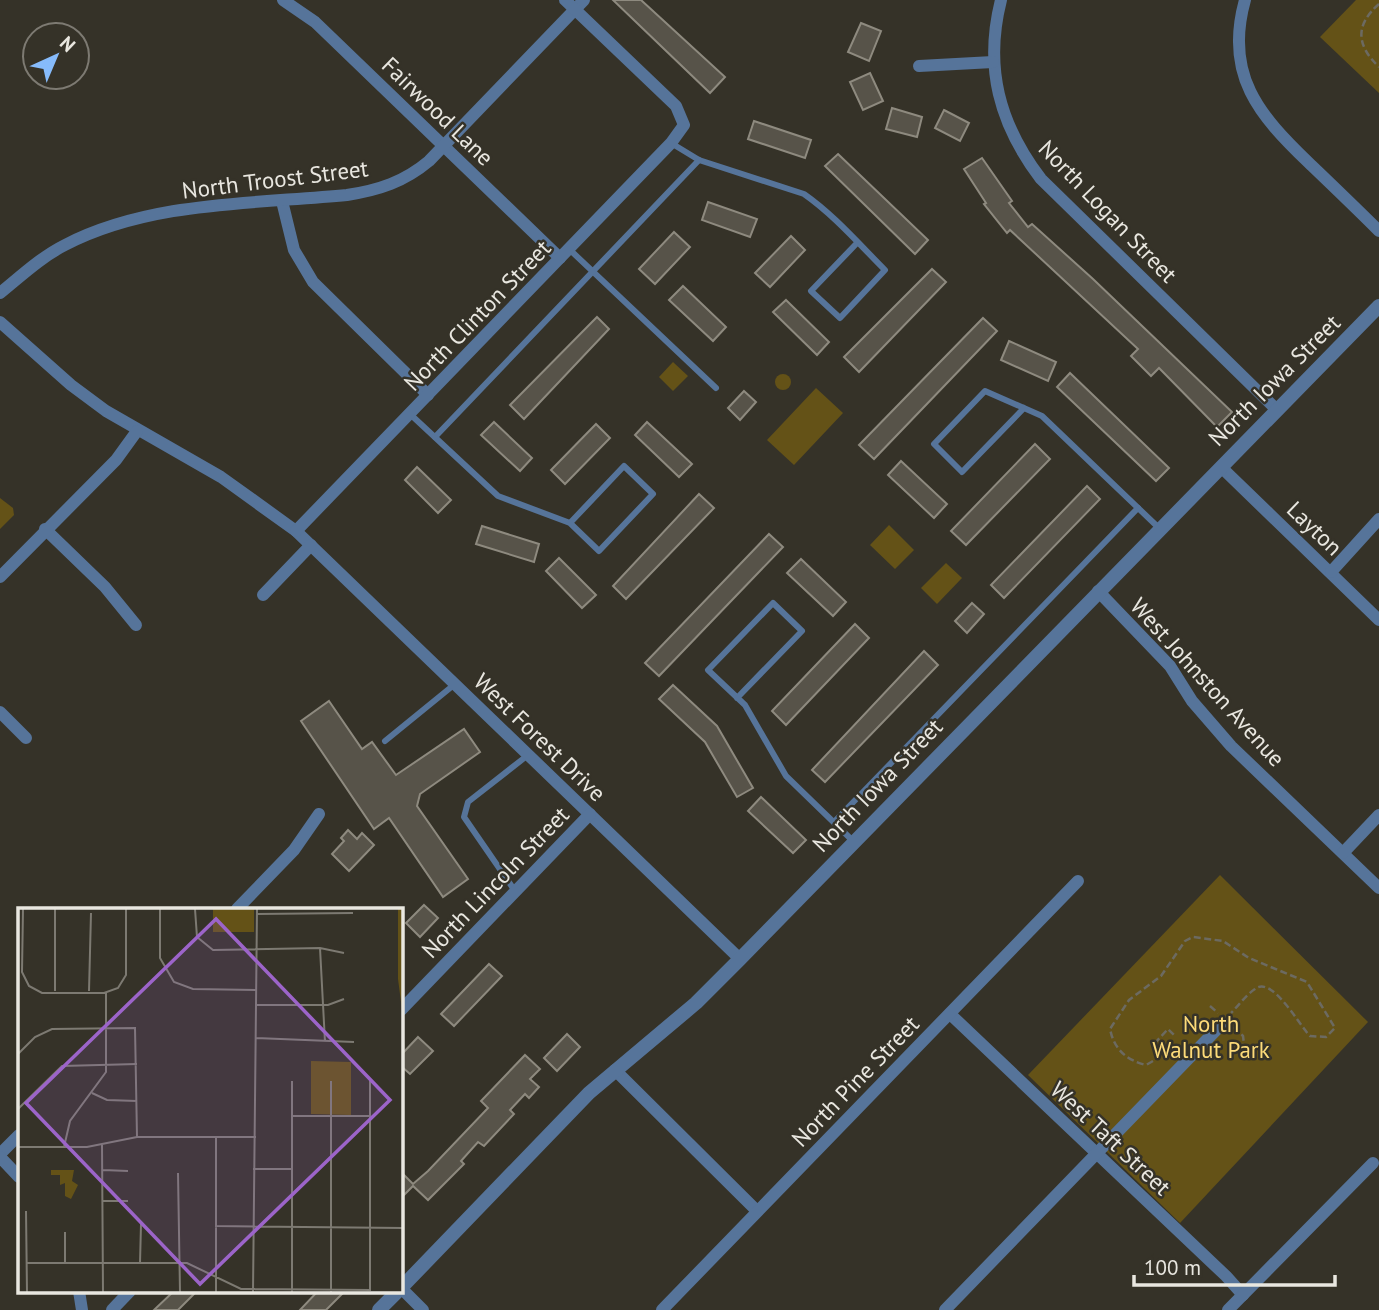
<svg xmlns="http://www.w3.org/2000/svg" width="1379" height="1310" font-family="'PT Sans',sans-serif">
	<style>
		.green { fill: #645217 }
		.building { fill: #575349; stroke: #8e8a7f; stroke-width: 2 }
		.lines { fill: none; stroke-linecap: round; stroke-linejoin: round }
		.path { stroke: #6c6a61; stroke-width: 2.5; stroke-dasharray: 7 3.5; stroke-linecap: butt }
		.service { stroke: #56749a; stroke-width: 6 }
		.minor { stroke: #56749a; stroke-width: 12 }
		.tertiary { stroke: #56749a; stroke-width: 14 }
		.labels { text-anchor: middle; dominant-baseline: central; stroke-width: 5; stroke-linejoin: round; paint-order: stroke }
		.street-label { font-size: 23px; fill: #e9e7e0; stroke: #353228 }
		.park-label { font-size: 23px; fill: #fddb79; stroke: #353228 }
		.inset-road { fill: none; stroke: #7d7a72; stroke-width: 2 }
		.view { fill: #9c64c9; fill-opacity: 0.15; stroke: #9c64c9; stroke-width: 3.5 }
		.inset-edge { fill: none; stroke: #e9e7e0; stroke-width: 3.5 }
	</style>
	<rect width="100%" height="100%" fill="#353228"/>
	<g class="green">
		<path d="M1356 0H1379V93L1320 37Z"/>
		<path d="M673 362 688 376 673 391 659 377Z"/>
		<circle cx="783" cy="382" r="8"/>
		<path d="M816 388 843 413 794 465 767 440Z"/>
		<path d="M0 498 13 508 14 515 0 529Z"/>
		<path d="M889 525 914 550 895 569 870 545Z"/>
		<path d="M946 563 962 578 937 604 921 588Z"/>
		<path d="M1220 875 1368 1022 1180 1223 1028 1075Z"/>
	</g>
	<g class="building">
		<path d="M613 0H641L725 77 710 93Z"/>
		<path d="M861 23 881 31 869 61 848 52Z"/>
		<path d="M870 73 883 101 863 110 850 82Z"/>
		<path d="M892 108 922 117 917 137 886 129Z"/>
		<path d="M944 110 969 123 960 141 935 128Z"/>
		<path d="M754 121 811 140 805 158 748 139Z"/>
		<path d="M838 154 928 240 915 254 825 166Z"/>
		<path d="M982 158 1012 201 1009 203 1028 227 1032 224 1093 279 1232 412 1217 427 1159 368 1151 376 1131 356 1138 349 1010 230 1007 233 984 204 986 203 964 169Z"/>
		<path d="M708 202 757 219 750 237 702 220Z"/>
		<path d="M674 232 690 247 655 284 639 269Z"/>
		<path d="M791 236 805 250 770 287 755 273Z"/>
		<path d="M932 269 946 282 859 372 844 357Z"/>
		<path d="M683 286 726 327 713 341 669 300Z"/>
		<path d="M786 300 829 342 817 355 773 312Z"/>
		<path d="M597 317 609 329 524 419 510 405Z"/>
		<path d="M983 318 997 331 874 459 859 445Z"/>
		<path d="M1009 341 1056 362 1048 381 1001 360Z"/>
		<path d="M1070 373 1169 468 1156 481 1057 387Z"/>
		<path d="M744 391 756 402 740 420 728 408Z"/>
		<path d="M494 422 532 458 520 471 481 435Z"/>
		<path d="M647 422 692 464 679 477 635 435Z"/>
		<path d="M596 424 610 438 565 484 551 470Z"/>
		<path d="M1035 444 1050 459 966 545 951 531Z"/>
		<path d="M901 461 947 504 934 518 888 475Z"/>
		<path d="M417 467 451 500 438 513 405 480Z"/>
		<path d="M1087 486 1100 499 1004 598 991 585Z"/>
		<path d="M699 494 714 508 626 599 613 586Z"/>
		<path d="M482 526 539 544 534 562 476 544Z"/>
		<path d="M769 534 783 547 659 676 645 663Z"/>
		<path d="M559 558 596 595 582 608 546 571Z"/>
		<path d="M801 559 846 602 833 616 787 573Z"/>
		<path d="M972 603 984 614 967 633 955 621Z"/>
		<path d="M855 624 869 638 786 725 772 711Z"/>
		<path d="M924 651 938 665 825 782 812 770Z"/>
		<path d="M673 685 717 726 753 788 737 797 705 742 659 699Z"/>
		<path d="M329 701 362 749 372 742 396 775 464 729 480 752 420 794 417 806 468 879 443 897 389 818 374 829 301 721Z"/>
		<path d="M761 797 806 840 793 853 748 811Z"/>
		<path d="M348 830 357 839 362 833 374 845 349 871 332 854 344 841 341 838Z"/>
		<path d="M424 905 438 918 420 937 406 923Z"/>
		<path d="M489 964 502 976 454 1026 441 1014Z"/>
		<path d="M567 1034 580 1047 557 1071 544 1058Z"/>
		<path d="M418 1037 433 1051 410 1074 401 1066V1055Z"/>
		<path d="M525 1055 540 1069 530 1079 539 1087 529 1098 525 1094 510 1110 514 1114 484 1146 478 1142 461 1161 464 1164 428 1200 413 1186 401 1198V1172L413 1184 428 1171 488 1108 481 1101Z"/>
		<path d="M174 1291H197L178 1310H154Z"/>
		<path d="M318 1291H345L326 1310H300Z"/>
	</g>
	<g class="lines">
		<g class="path">
			<path d="M1379 4C1355 25 1356 45 1379 67"/>
			<path d="M1210 1006 1218 1013"/>
			<path d="M1234 1027 1243 1036 1244 1044 1239 1049"/>
			<path d="M1163 1051 1155 1043 1168 1029 1176 1037"/>
			<path d="M1153 1061 1146 1065C1126 1060 1114 1049 1110 1029L1129 1000 1161 976 1185 941 1193 937 1223 941 1249 958 1307 982 1335 1028 1326 1037 1310 1036C1299 1025 1272 975 1255 989 1246 995 1239 1005 1231 1013"/>
		</g>
		<g class="service">
			<path d="M671 143 699 160 804 194C834 215 859 244 885 270L840 318 811 291 857 243"/>
			<path d="M569 249 716 388"/>
			<path d="M1024 408 962 472 934 444 985 391 1042 416 1159 528"/>
			<path d="M410 414 498 496 570 523 599 551 653 494 624 466 570 523"/>
			<path d="M435 437 699 160"/>
			<path d="M737 698 802 631 773 603 708 670 745 705 786 776 853 841"/>
			<path d="M385 741 455 684"/>
			<path d="M834 822 1138 508"/>
			<path d="M515 891 464 817 468 802 528 755"/>
		</g>
		<g class="minor">
			<path d="M283 0 315 22 560 258"/>
			<path d="M1001 0C984 67 999 124 1041 179L1277 410"/>
			<path d="M1245 0C1224 75 1259 115 1309 163 1333 186 1356 208 1379 231"/>
			<path d="M919 66 993 62"/>
			<path d="M282 201 294 250 313 282 428 395"/>
			<path d="M0 293C21 276 41 257 65 245 150 201 254 204 347 195 379 190 404 182 429 161L584 0"/>
			<path d="M0 322 71 385 106 411 221 477 296 531 740 959"/>
			<path d="M1221 467 1379 620"/>
			<path d="M45 529 105 587 136 625"/>
			<path d="M296 531 671 143 684 125 676 106 565 0"/>
			<path d="M1331 572 1379 519"/>
			<path d="M0 577 116 460 137 431"/>
			<path d="M1098 591 1170 666 1192 701 1231 746 1379 888"/>
			<path d="M263 595 311 545"/>
			<path d="M0 712 26 738"/>
			<path d="M1343 853 1379 815"/>
			<path d="M237 909 294 850 319 814"/>
			<path d="M401 1010 590 814"/>
			<path d="M950 1014 1226 1276 1243 1295"/>
			<path d="M615 1070 757 1211"/>
			<path d="M0 1154 19 1135"/>
			<path d="M0 1157 19 1177"/>
			<path d="M401 1288 423 1310"/>
			<path d="M79 1291 82 1310"/>
			<path d="M112 1310 130 1291"/>
			<path d="M662 1310 1078 881"/>
			<path d="M945 1310 1223 1023"/>
			<path d="M1228 1310 1373 1163"/>
		</g>
		<g class="tertiary">
			<path d="M401 1288 589 1093 696 1003 740 959 1379 306"/>
			<path d="M379 1310 398 1291"/>
		</g>
	</g>
	<g class="labels">
		<g class="street-label">
			<text transform="translate(438 111) rotate(44)">Fairwood Lane</text>
			<text transform="translate(275 179) rotate(-7)">North Troost Street</text>
			<text transform="translate(1108 211) rotate(46)">North Logan Street</text>
			<text transform="translate(477 315) rotate(-46)">North Clinton Street</text>
			<text transform="translate(1274 380) rotate(-45)">North Iowa Street</text>
			<text transform="translate(1315 528) rotate(44)">Layton</text>
			<text transform="translate(1208 682) rotate(48)">West Johnston Avenue</text>
			<text transform="translate(540 737) rotate(44)">West Forest Drive</text>
			<text transform="translate(877 785) rotate(-46)">North Iowa Street</text>
			<text transform="translate(495 882) rotate(-46)">North Lincoln Street</text>
			<text transform="translate(855 1081) rotate(-46)">North Pine Street</text>
			<text transform="translate(1111 1138) rotate(43)">West Taft Street</text>
		</g>
		<g class="park-label">
			<text x="1211" y="1023">North<tspan x="1211" dy="26">Walnut Park</tspan></text>
		</g>
	</g>
	<g transform="translate(18 908)">
		<rect width="385" height="385" fill="#353228"/>
		<path d="M195 1H236V24H195ZM380 1H385V109L380 71ZM293 153 333 154V207L293 206ZM33 262H56L54 273 60 277 53 291 47 288V275L42 277V267H33Z" fill="#645217"/>
		<path class="inset-road" d="M5 1 4 64 11 78 24 85H86L100 80 108 67V1M142 1V50L156 74 175 81 238 82M177 1 179 29 195 42 302 40 326 45M239 6 335 5M302 40 307 134M37 83V1M71 83 73 5M238 97H310L326 91M238 130 336 134M0 146 17 129 34 121 117 120 119 229M74 185 89 192 119 193M0 201 44 158 119 156M274 208H352M198 229V384M84 236 85 384M0 239H69L119 229H238M46 239 52 213 88 164V85M235 261H273M85 262 110 263M160 265 162 384M85 293H110M8 303 9 384M197 318 385 320M8 355H169L223 381 352 382V173M47 355V324M122 355 123 316M235 384 239 1M274 384V173M313 384V173"/>
		<path class="view" d="M198 11 372 192 182 376 8 195Z"/>
		<rect width="385" height="385" class="inset-edge"/>
	</g>
	<g transform="translate(56 56) rotate(44)"><circle r="33" fill="#353228" stroke="#7d7a72" stroke-width="2"/>
	<path d="M0-5L12 26L0 18L-12 26Z" fill="#86bbfb"/>
	<text y="-10" font-size="19" font-weight="bold" text-anchor="middle" fill="#e9e7e0">N</text>
	</g>
	<path d="M1134 1275v10h201v-10" fill="none" stroke="#e9e7e0" stroke-width="3.5"/>
	<text x="1144" y="1275" font-size="21" fill="#e9e7e0" stroke="#353228" stroke-width="5" paint-order="stroke">100 m</text>
</svg>
